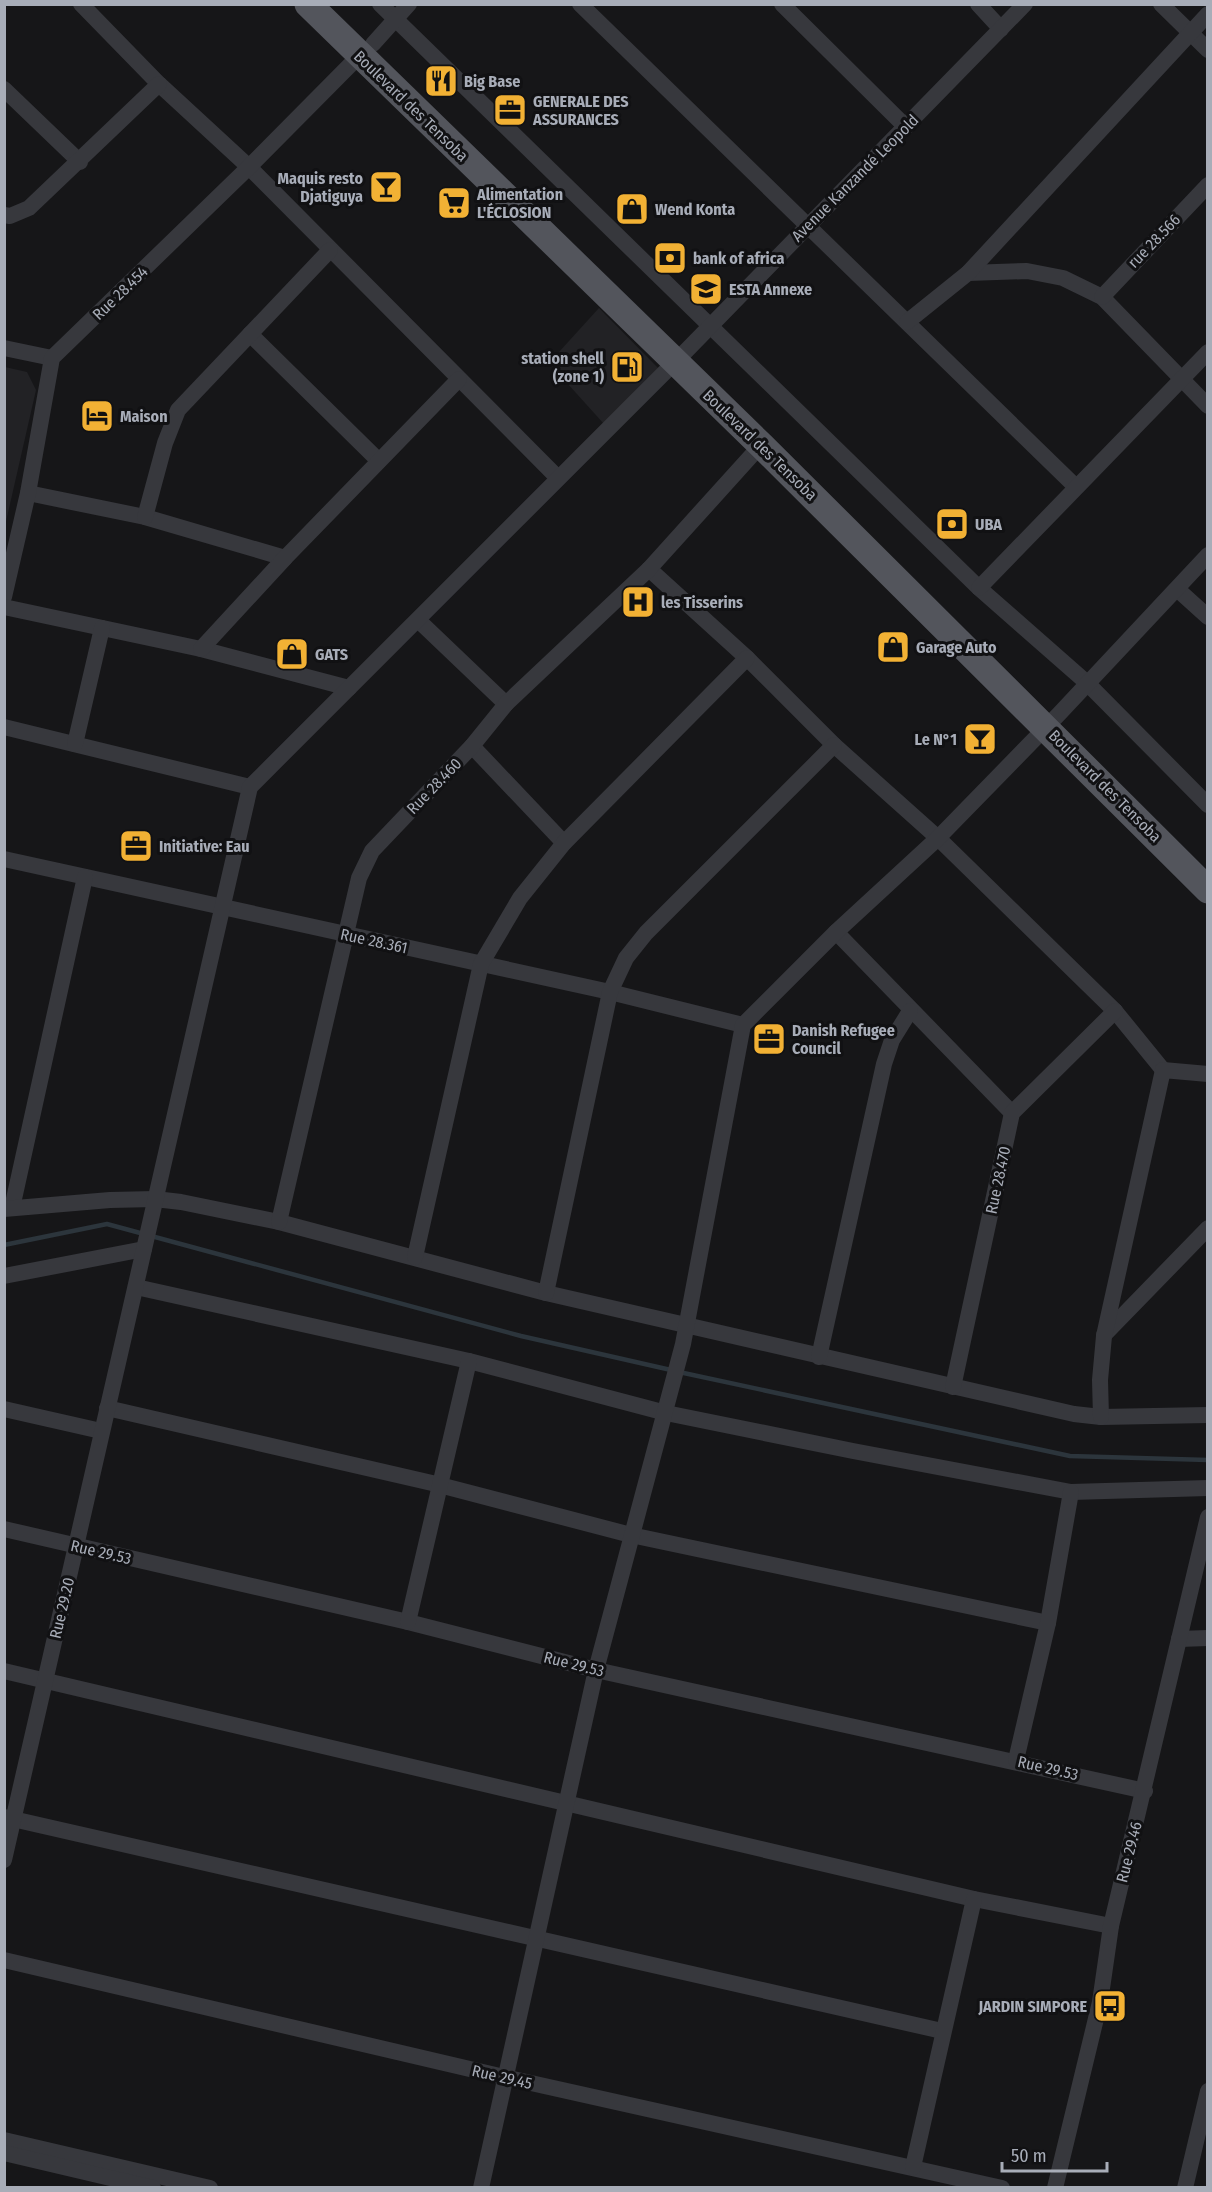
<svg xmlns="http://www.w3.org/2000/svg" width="1212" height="2192" font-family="'Fira Sans Condensed',sans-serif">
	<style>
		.built { fill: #222225 }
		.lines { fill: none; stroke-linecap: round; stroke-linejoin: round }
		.stream { stroke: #2c353c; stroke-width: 4.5 }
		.street { stroke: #37383d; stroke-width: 16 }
		.primary { stroke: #53555c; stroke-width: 27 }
		.labels { text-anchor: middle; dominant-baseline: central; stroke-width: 6; stroke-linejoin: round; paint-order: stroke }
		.poi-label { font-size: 16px; font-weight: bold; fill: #a8adb8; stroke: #111113; text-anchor: start }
		.street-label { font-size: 16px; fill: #a8adb8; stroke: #111113 }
	</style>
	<rect width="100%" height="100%" fill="#161618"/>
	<g class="built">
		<path d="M599 308 658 368 604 424 549 363Z"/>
		<path d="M5 367 27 372 36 390 5 526Z"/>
	</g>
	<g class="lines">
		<g class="stream">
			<path d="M4 1245 107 1224 521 1336 671 1370"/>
			<path d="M679 1372 1070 1456 1208 1460"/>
		</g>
		<g class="street">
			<path d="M81 4 159 84 249 167 558 478"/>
			<path d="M380 4 979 588 1086 682 1208 805"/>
			<path d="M580 4 1075 486"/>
			<path d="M782 4 906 127"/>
			<path d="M978 4 1001 29"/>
			<path d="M1161 4 1208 50"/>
			<path d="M373 44 409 4"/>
			<path d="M4 89 80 162"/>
			<path d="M4 215 10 216 29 208 159 84"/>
			<path d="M968 273 1027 271 1063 278 1102 297 1208 406"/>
			<path d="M1102 297 1208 185"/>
			<path d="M907 322 968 273 1208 14"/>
			<path d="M250 334 379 461"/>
			<path d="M4 348 52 358"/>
			<path d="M28 493 145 517 285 558"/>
			<path d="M145 517 165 443 178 410 330 250"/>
			<path d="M649 569 747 658 834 745 938 838 1115 1011 1163 1070"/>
			<path d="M979 588 1208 352"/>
			<path d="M1177 589 1208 617"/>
			<path d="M4 597 28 493 52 358 249 167 359 56"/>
			<path d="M4 607 201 649 349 688"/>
			<path d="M418 620 506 704"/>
			<path d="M201 649 285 558 459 379"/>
			<path d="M4 727 250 787"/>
			<path d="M75 744 102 628"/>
			<path d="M472 746 564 843"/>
			<path d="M4 859 610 992 743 1025"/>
			<path d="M836 932 1012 1113"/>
			<path d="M12 1208 85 877"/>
			<path d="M4 1209 110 1200 155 1199 181 1202 279 1222 546 1293 1074 1414 1101 1417 1208 1415"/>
			<path d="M279 1222 359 878 372 851 472 746 506 704 649 569 761 445"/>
			<path d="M415 1257 481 964 520 898 564 843 747 658"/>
			<path d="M4 1276 144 1249"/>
			<path d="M136 1287 469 1361 666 1413 853 1451 1071 1492 1208 1488"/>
			<path d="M546 1293 610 992 626 958 646 933 834 745"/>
			<path d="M1104 1335 1208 1228"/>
			<path d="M819 1357 884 1064 892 1040 910 1011"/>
			<path d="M953 1387 1012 1113 1115 1011"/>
			<path d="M107 1408 432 1483 631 1535 1048 1623"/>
			<path d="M4 1409 101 1431"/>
			<path d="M1101 1417 1100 1380 1104 1336 1163 1070 1208 1074"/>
			<path d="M4 1529 408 1622 596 1670 1145 1791"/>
			<path d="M408 1622 469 1361"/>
			<path d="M1179 1639 1208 1638"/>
			<path d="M4 1671 974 1899 1111 1926"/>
			<path d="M1016 1760 1048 1623 1071 1492"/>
			<path d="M4 1817 942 2031"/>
			<path d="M4 1860 250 787 685 352 1025 4"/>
			<path d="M4 1960 504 2077 1002 2188"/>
			<path d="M4 2140 210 2188"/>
			<path d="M4 2153 153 2188"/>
			<path d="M913 2167 974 1899"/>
			<path d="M481 2188 596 1670 683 1344 743 1025 836 932 938 838 1059 714 1208 555"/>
			<path d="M1055 2188 1100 2002 1111 1926 1208 1517"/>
			<path d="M1185 2188 1208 2091"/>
		</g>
		<path class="primary" d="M308 4 761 445 1208 890"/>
	</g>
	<defs>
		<g id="restaurant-square" transform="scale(1.725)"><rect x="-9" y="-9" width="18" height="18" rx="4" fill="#f2b134" stroke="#111113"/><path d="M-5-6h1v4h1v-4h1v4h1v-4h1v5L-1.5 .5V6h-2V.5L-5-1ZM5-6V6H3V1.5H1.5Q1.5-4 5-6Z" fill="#111"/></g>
		<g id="office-square" transform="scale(1.725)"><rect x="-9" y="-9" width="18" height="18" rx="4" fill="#f2b134" stroke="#111113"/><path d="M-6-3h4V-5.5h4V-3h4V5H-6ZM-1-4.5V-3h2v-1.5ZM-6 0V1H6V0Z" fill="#111"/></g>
		<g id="bar-square" transform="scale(1.725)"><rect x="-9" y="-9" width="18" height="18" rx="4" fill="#f2b134" stroke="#111113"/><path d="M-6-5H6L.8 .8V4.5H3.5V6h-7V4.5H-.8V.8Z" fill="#111"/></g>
		<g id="supermarket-square" transform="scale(1.725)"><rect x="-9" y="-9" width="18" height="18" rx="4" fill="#f2b134" stroke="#111113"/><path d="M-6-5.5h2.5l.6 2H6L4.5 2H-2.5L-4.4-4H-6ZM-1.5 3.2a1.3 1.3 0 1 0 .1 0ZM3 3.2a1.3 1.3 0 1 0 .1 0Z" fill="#111"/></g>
		<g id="shop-square" transform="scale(1.725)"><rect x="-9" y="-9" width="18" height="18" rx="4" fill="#f2b134" stroke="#111113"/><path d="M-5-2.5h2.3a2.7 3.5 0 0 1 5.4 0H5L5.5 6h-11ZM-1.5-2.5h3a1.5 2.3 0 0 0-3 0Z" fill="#111"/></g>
		<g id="bank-square" transform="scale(1.725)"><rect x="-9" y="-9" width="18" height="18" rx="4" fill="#f2b134" stroke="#111113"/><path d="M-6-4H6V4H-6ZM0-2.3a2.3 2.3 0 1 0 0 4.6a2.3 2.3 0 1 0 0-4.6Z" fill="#111"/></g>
		<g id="university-square" transform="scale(1.725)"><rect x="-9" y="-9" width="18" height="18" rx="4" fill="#f2b134" stroke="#111113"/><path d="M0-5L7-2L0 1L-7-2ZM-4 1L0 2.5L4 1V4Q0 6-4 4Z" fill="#111"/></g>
		<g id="fuel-square" transform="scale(1.725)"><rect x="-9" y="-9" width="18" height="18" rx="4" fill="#f2b134" stroke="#111113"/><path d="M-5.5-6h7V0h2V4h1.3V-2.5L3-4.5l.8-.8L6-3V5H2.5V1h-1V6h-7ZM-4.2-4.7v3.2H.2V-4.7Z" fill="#111"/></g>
		<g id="hotel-square" transform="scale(1.725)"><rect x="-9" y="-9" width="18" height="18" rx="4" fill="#f2b134" stroke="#111113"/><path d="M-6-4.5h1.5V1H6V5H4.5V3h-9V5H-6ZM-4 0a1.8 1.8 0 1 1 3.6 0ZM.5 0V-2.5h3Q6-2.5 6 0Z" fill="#111"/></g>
		<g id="hospital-square" transform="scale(1.725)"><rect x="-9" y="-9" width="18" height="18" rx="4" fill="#f2b134" stroke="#111113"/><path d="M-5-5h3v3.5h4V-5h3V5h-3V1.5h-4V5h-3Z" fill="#111"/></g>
		<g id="bus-square" transform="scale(1.725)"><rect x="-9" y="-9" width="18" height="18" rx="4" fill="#f2b134" stroke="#111113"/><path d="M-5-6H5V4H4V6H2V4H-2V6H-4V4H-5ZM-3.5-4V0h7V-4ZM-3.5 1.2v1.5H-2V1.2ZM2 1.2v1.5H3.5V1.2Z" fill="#111"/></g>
	</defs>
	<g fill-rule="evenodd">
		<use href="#restaurant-square" x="441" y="81"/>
		<use href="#office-square" x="510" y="110"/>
		<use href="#bar-square" x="386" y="187"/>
		<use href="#supermarket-square" x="454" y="203"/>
		<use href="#shop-square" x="632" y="209"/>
		<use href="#bank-square" x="670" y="258"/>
		<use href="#university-square" x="706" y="289"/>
		<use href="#fuel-square" x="627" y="367"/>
		<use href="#hotel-square" x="97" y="416"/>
		<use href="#bank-square" x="952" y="524"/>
		<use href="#hospital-square" x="638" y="602"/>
		<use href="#shop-square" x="893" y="647"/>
		<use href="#shop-square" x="292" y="654"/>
		<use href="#bar-square" x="980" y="739"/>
		<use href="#office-square" x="136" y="846"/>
		<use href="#office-square" x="769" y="1039"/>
		<use href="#bus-square" x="1110" y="2006"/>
	</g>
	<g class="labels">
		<g class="poi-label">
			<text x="464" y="81">Big Base</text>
			<text x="533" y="101">GENERALE DES<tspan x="533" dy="18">ASSURANCES</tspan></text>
			<text x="363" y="178" text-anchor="end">Maquis resto<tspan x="363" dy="18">Djatiguya</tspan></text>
			<text x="477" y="194">Alimentation<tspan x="477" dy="18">L'ÉCLOSION</tspan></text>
			<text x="655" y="209">Wend Konta</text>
			<text x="693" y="258">bank of africa</text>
			<text x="729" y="289">ESTA Annexe</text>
			<text x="604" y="358" text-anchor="end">station shell<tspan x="604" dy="18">(zone 1)</tspan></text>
			<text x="120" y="416">Maison</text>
			<text x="975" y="524">UBA</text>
			<text x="661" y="602">les Tisserins</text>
			<text x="916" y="647">Garage Auto</text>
			<text x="315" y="654">GATS</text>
			<text x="957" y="739" text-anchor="end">Le N°1</text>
			<text x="159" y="846">Initiative: Eau</text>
			<text x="792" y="1030">Danish Refugee<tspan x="792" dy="18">Council</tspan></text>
			<text x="1087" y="2006" text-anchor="end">JARDIN SIMPORE</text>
		</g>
		<g class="street-label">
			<text transform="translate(411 106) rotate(44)">Boulevard des Tensoba</text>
			<text transform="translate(855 178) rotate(-45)">Avenue Kanzandé Leopold</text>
			<text transform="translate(1154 241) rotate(-46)">rue 28.566</text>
			<text transform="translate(120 293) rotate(-44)">Rue 28.454</text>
			<text transform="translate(760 445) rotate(44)">Boulevard des Tensoba</text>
			<text transform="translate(434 786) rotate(-46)">Rue 28.460</text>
			<text transform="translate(1105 786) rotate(45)">Boulevard des Tensoba</text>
			<text transform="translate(374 941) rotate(12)">Rue 28.361</text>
			<text transform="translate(998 1180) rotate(-78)">Rue 28.470</text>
			<text transform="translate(101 1552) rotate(13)">Rue 29.53</text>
			<text transform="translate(62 1608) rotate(-77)">Rue 29.20</text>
			<text transform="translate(574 1664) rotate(14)">Rue 29.53</text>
			<text transform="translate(1048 1768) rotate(13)">Rue 29.53</text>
			<text transform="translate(1129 1852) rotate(-76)">Rue 29.46</text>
			<text transform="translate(502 2077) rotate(13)">Rue 29.45</text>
		</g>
	</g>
	<rect width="1212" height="2192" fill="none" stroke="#a8adb8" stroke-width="12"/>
	<path d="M1002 2162v9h105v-9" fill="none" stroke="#a8adb8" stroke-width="3"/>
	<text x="1011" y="2162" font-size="18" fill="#a8adb8" stroke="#111113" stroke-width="4.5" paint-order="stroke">50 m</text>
</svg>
